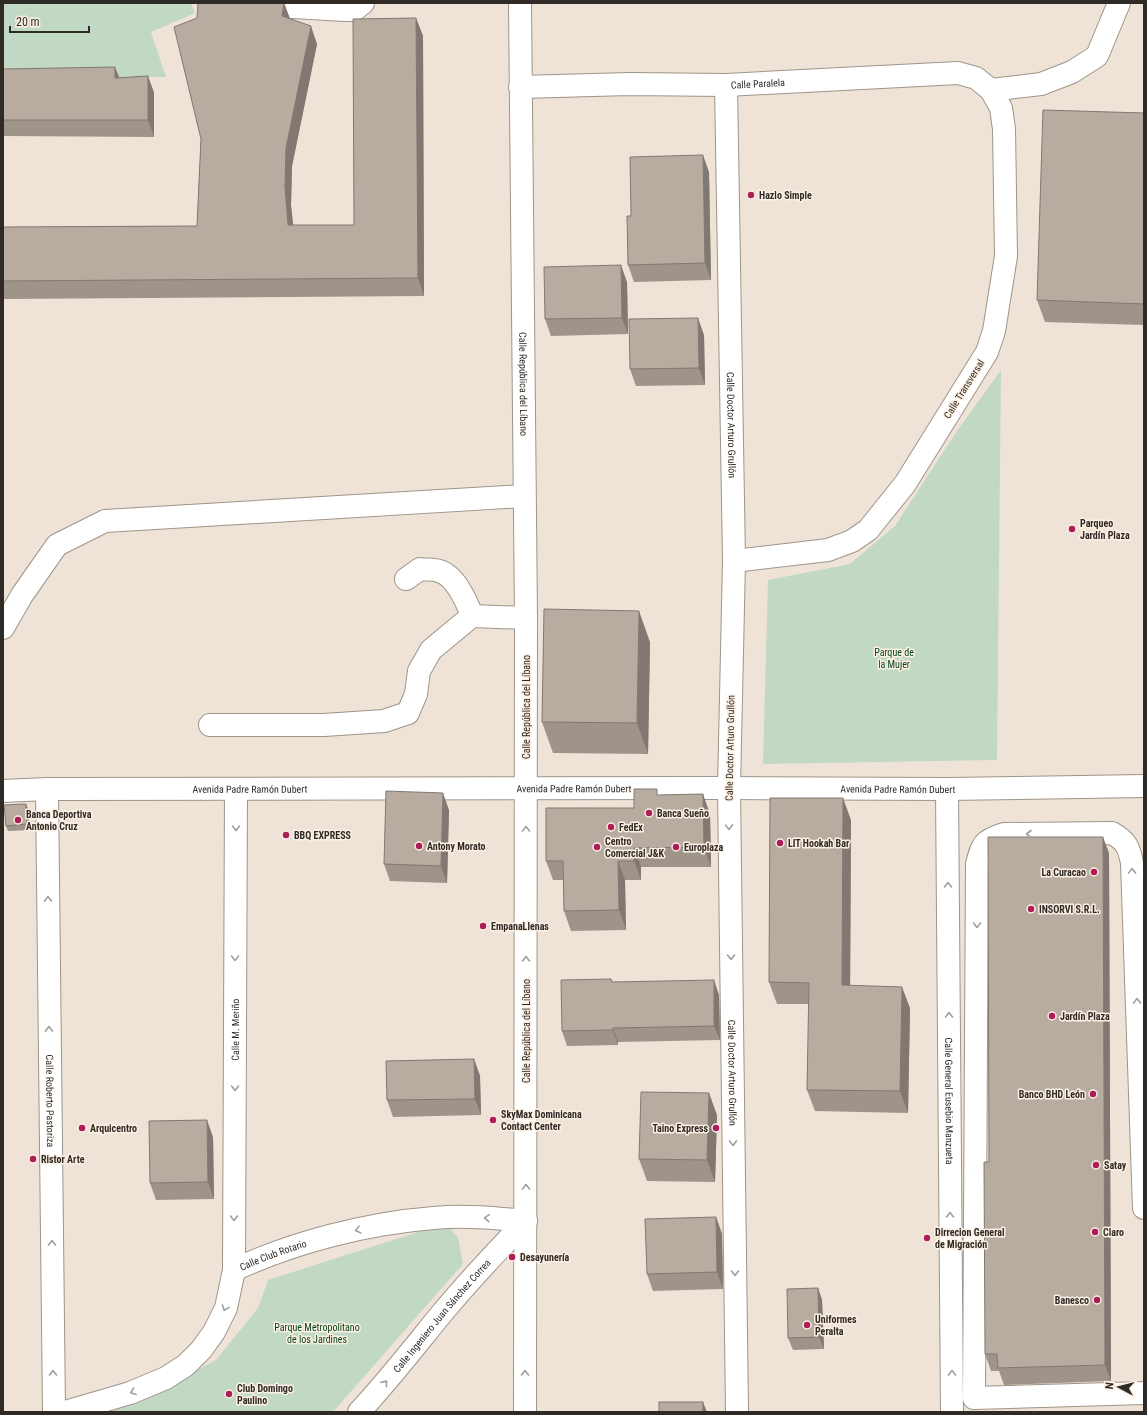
<svg xmlns="http://www.w3.org/2000/svg" width="1147" height="1415" font-family="'Roboto Condensed',sans-serif">
	<style>
		.green { fill: #c1d9c4 }
		.lines { fill: none; stroke-linecap: round; stroke-linejoin: round }
		.minor-casing { stroke: #9f9489; stroke-width: 24 }
		.minor { stroke: #fff; stroke-width: 22 }
		.wall { fill: #9e948a }
		.shaded-wall { fill: #817871 }
		.building { fill: #b8aca1; stroke: #817871 }
		.oneway { stroke: #a19f9d }
		.poi-dot { fill: #ad1e58; stroke: #fcf0e4; stroke-width: 1.5 }
		.labels { text-anchor: middle; dominant-baseline: central; stroke-width: 3; stroke-linejoin: round; paint-order: stroke }
		.street-label { font-size: 10px; fill: #2f2a26; stroke: #fcf0e4 }
		.poi-label { font-size: 10px; font-weight: bold; fill: #2f2a26; stroke: #fcf0e4; text-anchor: start }
		.park-label { font-size: 10px; fill: #05441a; stroke: #fcf0e4 }
	</style>
	<rect width="100%" height="100%" fill="#efe3d7"/>
	<g class="green">
		<path d="M3 3H191L195 13 151 32 166 77H3Z"/>
		<path d="M1001 370 997 760 763 764 768 580 850 564 895 526 957 431Z"/>
		<path d="M446 1223 458 1238 463 1264 333 1412H98L140 1401 216 1360 258 1308 268 1280Z"/>
	</g>
	<g class="lines">
		<g class="minor-casing">
			<g id="minor">
				<path d="M222 3 345 10H354L363 3"/>
				<path id="s1" d="M520 3 526 618 525 1412"/>
				<path id="s2" d="M726 85 734 561 729 788 737 1412"/>
				<path id="s3" d="M520 87 630 84 726 85 958 73 976 78 991 90 1001 108 1004 129 1006 256 994 331 987 352 905 484 868 530 852 541 828 550 734 561"/>
				<path d="M991 90 1041 84 1072 72 1097 56 1119 3"/>
				<path d="M406 579 420 569C426 570 434 569 439 571 455 575 467 602 472 616"/>
				<path d="M3 628 22 595 57 545 105 521 524 496"/>
				<path d="M210 725H324L384 721 408 713 416 694 419 671 431 650 472 616 526 618"/>
				<path id="s4" d="M47 789 54 1412"/>
				<path id="s5" d="M947 789 952 1412"/>
				<path id="s6" d="M3 791 47 789 729 788 947 789 1144 786"/>
				<path d="M1144 1208 1132 863C1129 847 1126 841 1112 833L1004 834C984 840 982 844 977 864L974 1398 1144 1393"/>
				<path id="s7" d="M234 1270C294 1242 368 1223 434 1218 465 1215 495 1218 526 1221"/>
				<path id="s8" d="M65 1412 130 1393 166 1378 186 1365 201 1350 214 1332 226 1308 234 1270 236 789"/>
				<path id="s9" d="M359 1412C387 1382 412 1350 438 1318 466 1284 495 1253 526 1221"/>
			</g>
		</g>
		<use href="#minor" class="minor"/>
	</g>
	<g class="wall">
		<path d="M284 3 290 19 317 44 292 166 291 205 293 225H354L416 18 423 36 424 296 3 299V227L197 226 201 139Z"/>
		<path d="M3 69 120 78 148 76 154 93V137L3 136Z"/>
		<path d="M1144 113V325L1045 322 1037 300Z"/>
		<path d="M709 172 711 280 634 282 628 265 631 216Z"/>
		<path d="M627 282 628 334 551 336 545 319Z"/>
		<path d="M704 335 705 385 636 386 630 369Z"/>
		<path d="M650 642 648 754 553 753 542 722Z"/>
		<path d="M659 795 710 814 711 867H641V880H625L626 930 571 931 564 911 563 880H553L546 861Z"/>
		<path d="M26 804 28 809 30 830 8 831 6 826Z"/>
		<path d="M449 810 447 883 390 881 384 864Z"/>
		<path d="M851 820 850 986 910 1008 908 1113 815 1111 807 1090 809 1004H777L769 982Z"/>
		<path d="M1109 853 1111 1381 1004 1385 999 1371H991L985 1354 989 1162Z"/>
		<path d="M611 979 613 982 719 995 720 1040 618 1042V1045L567 1046 562 1031Z"/>
		<path d="M474 1059 480 1076 481 1115 393 1117 387 1100Z"/>
		<path d="M717 1115 715 1182 647 1181 639 1159Z"/>
		<path d="M213 1137 214 1199 156 1200 150 1183Z"/>
		<path d="M716 1217 722 1234 723 1289 653 1291 647 1274Z"/>
		<path d="M818 1288 822 1300 824 1349 793 1350 788 1338Z"/>
	</g>
	<g class="shaded-wall">
		<path d="M284 3 290 19 282 16Z"/>
		<path d="M416 18 423 36 424 296 418 278Z"/>
		<path d="M311 26 317 44 292 166 291 205 295 243 288 225 285 187 286 148Z"/>
		<path d="M115 67 122 84 115 78Z"/>
		<path d="M148 76 154 93V137L148 120Z"/>
		<path d="M703 155 709 172 711 280 705 263Z"/>
		<path d="M621 265 627 282 628 334 622 318Z"/>
		<path d="M698 318 704 335 705 385 699 368Z"/>
		<path d="M639 611 650 642 648 754 637 723Z"/>
		<path d="M443 793 449 810 447 883 441 866Z"/>
		<path d="M703 794 710 814 711 867 704 847Z"/>
		<path d="M843 798 851 820 850 1007 842 985Z"/>
		<path d="M26 804 28 809 30 830 27 824Z"/>
		<path d="M1103 837 1109 853 1111 1381 1105 1365Z"/>
		<path d="M634 848 641 867V880L634 861Z"/>
		<path d="M618 861 625 880 626 930 619 910Z"/>
		<path d="M714 980 719 995 720 1040 714 1026Z"/>
		<path d="M902 987 910 1008 908 1113 900 1091Z"/>
		<path d="M613 1028 618 1042V1045L613 1030Z"/>
		<path d="M474 1059 480 1076 481 1115 475 1099Z"/>
		<path d="M709 1093 717 1115 715 1182 707 1160Z"/>
		<path d="M207 1120 213 1137 214 1199 208 1182Z"/>
		<path d="M716 1217 722 1234 723 1289 717 1272Z"/>
		<path d="M818 1288 822 1300 824 1349 819 1337Z"/>
		<path d="M703 1402 707 1412H703Z"/>
	</g>
	<g class="building">
		<path d="M198 3H284L282 16 311 26 286 148 285 187 288 225H354L353 19 416 18 418 278 3 281V227L197 226 201 139 174 27 197 18Z"/>
		<path d="M115 67V78L148 76V120H3V69Z"/>
		<path d="M1043 110 1144 113V304L1037 300Z"/>
		<path d="M703 155 705 263 628 265 627 216H631L630 157Z"/>
		<path d="M621 265 622 318 545 319 544 267Z"/>
		<path d="M698 318 699 368 630 369 629 319Z"/>
		<path d="M544 609 639 611 637 723 542 722Z"/>
		<path d="M634 789H657V795L703 794 704 847 634 848V861H618L619 910 564 911 563 861H546V808H634Z"/>
		<path d="M386 791 443 793 441 866 384 864Z"/>
		<path d="M770 798H843L842 985 902 987 900 1091 807 1090 809 983 769 982Z"/>
		<path d="M26 804 27 824 6 826 4 805Z"/>
		<path d="M988 837H1103L1105 1365 998 1368 997 1354H985L984 1162H989Z"/>
		<path d="M611 979 612 982 714 980V1026L613 1028V1030L562 1031 561 980Z"/>
		<path d="M474 1059 475 1099 387 1100 386 1061Z"/>
		<path d="M641 1092 709 1093 707 1160 639 1159Z"/>
		<path d="M207 1120 208 1182 150 1183 149 1121Z"/>
		<path d="M716 1217 717 1272 647 1274 645 1219Z"/>
		<path d="M818 1288 819 1337 788 1338 787 1289Z"/>
		<rect x="659" y="1402" width="44" height="10"/>
	</g>
	<defs><path id="oneway-chevron" d="M-2-3.5L2.5 0L-2 3.5" fill="none" stroke-width="1.6" stroke-linecap="round" stroke-linejoin="round"/></defs>
	<g class="oneway">
		<use href="#oneway-chevron" transform="translate(729 827) rotate(89)"/>
		<use href="#oneway-chevron" transform="translate(236 828) rotate(90)"/>
		<use href="#oneway-chevron" transform="translate(526 829) rotate(-90)"/>
		<use href="#oneway-chevron" transform="translate(1029 834) rotate(180)"/>
		<use href="#oneway-chevron" transform="translate(1132 871) rotate(-92)"/>
		<use href="#oneway-chevron" transform="translate(948 885) rotate(-90)"/>
		<use href="#oneway-chevron" transform="translate(48 899) rotate(-91)"/>
		<use href="#oneway-chevron" transform="translate(977 925) rotate(90)"/>
		<use href="#oneway-chevron" transform="translate(731 957) rotate(89)"/>
		<use href="#oneway-chevron" transform="translate(235 958) rotate(90)"/>
		<use href="#oneway-chevron" transform="translate(526 959) rotate(-90)"/>
		<use href="#oneway-chevron" transform="translate(1137 1001) rotate(-92)"/>
		<use href="#oneway-chevron" transform="translate(949 1015) rotate(-90)"/>
		<use href="#oneway-chevron" transform="translate(49 1029) rotate(-91)"/>
		<use href="#oneway-chevron" transform="translate(235 1088) rotate(90)"/>
		<use href="#oneway-chevron" transform="translate(733 1143) rotate(89)"/>
		<use href="#oneway-chevron" transform="translate(526 1187) rotate(-90)"/>
		<use href="#oneway-chevron" transform="translate(950 1215) rotate(-90)"/>
		<use href="#oneway-chevron" transform="translate(234 1218) rotate(90)"/>
		<use href="#oneway-chevron" transform="translate(487 1218) rotate(-177)"/>
		<use href="#oneway-chevron" transform="translate(358 1230) rotate(166)"/>
		<use href="#oneway-chevron" transform="translate(52 1243) rotate(-91)"/>
		<use href="#oneway-chevron" transform="translate(735 1273) rotate(89)"/>
		<use href="#oneway-chevron" transform="translate(225 1308) rotate(110)"/>
		<use href="#oneway-chevron" transform="translate(53 1373) rotate(-91)"/>
		<use href="#oneway-chevron" transform="translate(525 1373) rotate(-90)"/>
		<use href="#oneway-chevron" transform="translate(952 1373) rotate(-90)"/>
		<use href="#oneway-chevron" transform="translate(385 1383) rotate(-51)"/>
		<use href="#oneway-chevron" transform="translate(133 1392) rotate(160)"/>
	</g>
	<g class="poi-dot">
		<circle cx="751" cy="195" r="4"/>
		<circle cx="1072" cy="529" r="4"/>
		<circle cx="649" cy="813" r="4"/>
		<circle cx="18" cy="820" r="4"/>
		<circle cx="611" cy="827" r="4"/>
		<circle cx="286" cy="835" r="4"/>
		<circle cx="780" cy="843" r="4"/>
		<circle cx="419" cy="846" r="4"/>
		<circle cx="597" cy="847" r="4"/>
		<circle cx="676" cy="847" r="4"/>
		<circle cx="1094" cy="872" r="4"/>
		<circle cx="1031" cy="909" r="4"/>
		<circle cx="483" cy="926" r="4"/>
		<circle cx="1052" cy="1016" r="4"/>
		<circle cx="1093" cy="1094" r="4"/>
		<circle cx="493" cy="1120" r="4"/>
		<circle cx="82" cy="1128" r="4"/>
		<circle cx="716" cy="1128" r="4"/>
		<circle cx="33" cy="1159" r="4"/>
		<circle cx="1096" cy="1165" r="4"/>
		<circle cx="1095" cy="1232" r="4"/>
		<circle cx="927" cy="1238" r="4"/>
		<circle cx="512" cy="1257" r="4"/>
		<circle cx="1097" cy="1300" r="4"/>
		<circle cx="807" cy="1325" r="4"/>
		<circle cx="229" cy="1394" r="4"/>
	</g>
	<g class="labels">
		<g class="street-label">
			<text stroke="none"><textPath href="#s3" startOffset="238">Calle Paralela</textPath></text>
			<text stroke="none"><textPath href="#s1" startOffset="381">Calle República del Líbano</textPath></text>
			<text transform="translate(964 389) rotate(-58)">Calle Transversal</text>
			<text stroke="none"><textPath href="#s2" startOffset="340">Calle Doctor Arturo Grullón</textPath></text>
			<text transform="translate(526 707) rotate(-90)">Calle República del Líbano</text>
			<text transform="translate(730 748) rotate(-89)">Calle Doctor Arturo Grullón</text>
			<text stroke="none"><textPath href="#s6" startOffset="571">Avenida Padre Ramón Dubert</textPath></text>
			<text stroke="none"><textPath href="#s6" startOffset="247">Avenida Padre Ramón Dubert</textPath></text>
			<text stroke="none"><textPath href="#s6" startOffset="895">Avenida Padre Ramón Dubert</textPath></text>
			<text stroke="none"><textPath href="#s8" startOffset="480">Calle M. Meriño</textPath></text>
			<text transform="translate(526 1031) rotate(-90)">Calle República del Líbano</text>
			<text stroke="none"><textPath href="#s2" startOffset="988">Calle Doctor Arturo Grullón</textPath></text>
			<text stroke="none"><textPath href="#s4" startOffset="312">Calle Roberto Pastoriza</textPath></text>
			<text stroke="none"><textPath href="#s5" startOffset="312">Calle General Eusebio Manzueta</textPath></text>
			<text stroke="none"><textPath href="#s7" startOffset="42">Calle Club Rotario</textPath></text>
			<text stroke="none"><textPath href="#s9" startOffset="127">Calle Ingeniero Juan Sánchez Correa</textPath></text>
		</g>
		<g class="poi-label">
			<text x="759" y="195">Hazlo Simple</text>
			<text x="1080" y="523">Parqueo<tspan x="1080" dy="12">Jardín Plaza</tspan></text>
			<text x="657" y="813">Banca Sueño</text>
			<text x="26" y="814">Banca Deportiva<tspan x="26" dy="12">Antonio Cruz</tspan></text>
			<text x="619" y="827">FedEx</text>
			<text x="294" y="835">BBQ EXPRESS</text>
			<text x="605" y="841">Centro<tspan x="605" dy="12">Comercial J&amp;K</tspan></text>
			<text x="788" y="843">LIT Hookah Bar</text>
			<text x="427" y="846">Antony Morato</text>
			<text x="684" y="847">Europlaza</text>
			<text x="1086" y="872" text-anchor="end">La Curacao</text>
			<text x="1039" y="909">INSORVI S.R.L.</text>
			<text x="491" y="926">EmpanaLlenas</text>
			<text x="1060" y="1016">Jardín Plaza</text>
			<text x="1085" y="1094" text-anchor="end">Banco BHD León</text>
			<text x="501" y="1114">SkyMax Dominicana<tspan x="501" dy="12">Contact Center</tspan></text>
			<text x="90" y="1128">Arquicentro</text>
			<text x="708" y="1128" text-anchor="end">Taino Express</text>
			<text x="41" y="1159">Ristor Arte</text>
			<text x="1104" y="1165">Satay</text>
			<text x="935" y="1232">Dirrecion General<tspan x="935" dy="12">de Migración</tspan></text>
			<text x="1103" y="1232">Claro</text>
			<text x="520" y="1257">Desayunería</text>
			<text x="1089" y="1300" text-anchor="end">Banesco</text>
			<text x="815" y="1319">Uniformes<tspan x="815" dy="12">Peralta</tspan></text>
			<text x="237" y="1388">Club Domingo<tspan x="237" dy="12">Paulino</tspan></text>
		</g>
		<g class="park-label">
			<text x="894" y="652">Parque de<tspan x="894" dy="12">la Mujer</tspan></text>
			<text x="317" y="1327">Parque Metropolitano<tspan x="317" dy="12">de los Jardines</tspan></text>
		</g>
	</g>
	<rect width="1147" height="1415" fill="none" stroke="#2f2a26" stroke-width="8"/>
	<g transform="translate(1119 1387) rotate(277)" stroke="#fcf0e4" stroke-width="3" paint-order="stroke">
	<path d="M0-3L7 15L0 10L-7 15Z" fill="#2f2a26"/>
	<text y="-6" font-size="11" font-weight="bold" text-anchor="middle" fill="#2f2a26">N</text>
	</g>
	<path d="M10 26v6h79v-6" fill="none" stroke="#2f2a26" stroke-width="2"/>
	<text x="16" y="26" font-size="12" fill="#2f2a26" stroke="#fcf0e4" stroke-width="3" paint-order="stroke">20 m</text>
</svg>
